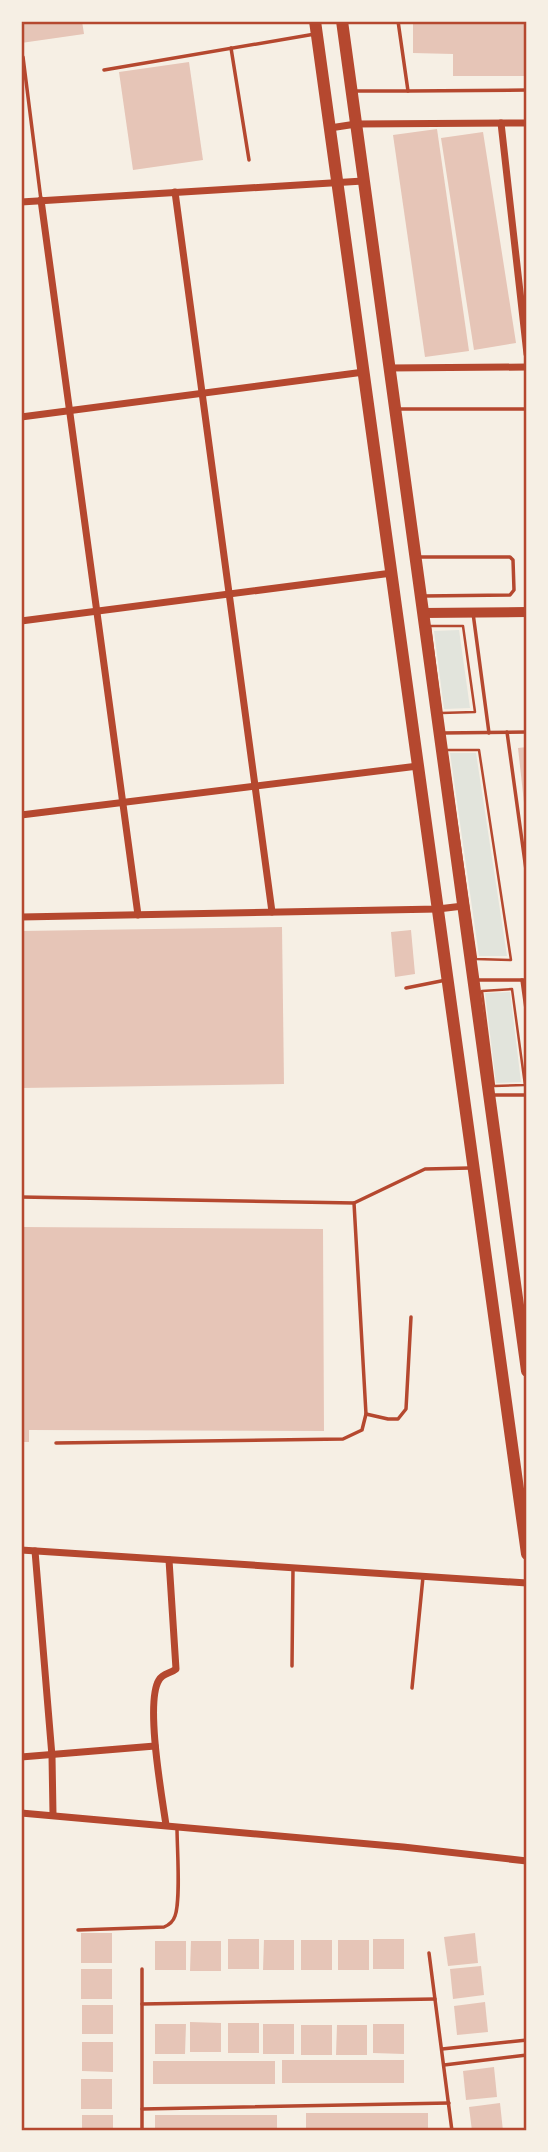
<svg xmlns="http://www.w3.org/2000/svg" width="548" height="2152" font-family="Poppins,sans-serif">
	<style>
		.green { fill: #e2e4dc }
		.building { fill: #e6c5b7 }
		.lines { fill: none; stroke-linecap: round; stroke-linejoin: round }
		.path { stroke: #b5482f; stroke-width: 2.5 }
		.service { stroke: #b5482f; stroke-width: 3.5 }
		.minor { stroke: #b5482f; stroke-width: 7 }
		.tertiary { stroke: #b5482f; stroke-width: 10 }
		.primary { stroke: #b5482f; stroke-width: 12 }
		.neatline { fill: none; stroke: #b5482f; stroke-width: 2.5 }
	</style>
	<rect width="100%" height="100%" fill="#f6efe4"/>
	<g class="green">
		<path d="M459 630 470 708 444 709 434 631Z"/>
		<path d="M450 753H476L507 956H479Z"/>
		<path d="M510 992 521 1082 496 1083 485 993Z"/>
	</g>
	<g class="building">
		<path d="M21 21H82L84 34 21 43Z"/>
		<path d="M413 21H527V76H453V54L413 53Z"/>
		<path d="M189 62 203 160 133 170 119 72Z"/>
		<path d="M437 129 469 351 425 357 393 135Z"/>
		<path d="M483 132 516 343 474 350 441 138Z"/>
		<path d="M527 747V812H525L518 748Z"/>
		<path d="M282 927 284 1084 21 1088V931Z"/>
		<path d="M411 930 415 974 395 977 391 932Z"/>
		<path d="M21 1227 323 1229 324 1431 29 1430V1442H21Z"/>
		<rect x="81" y="1933" width="31" height="30"/>
		<path d="M475 1933 478 1963 448 1966 444 1937Z"/>
		<rect x="228" y="1939" width="31" height="30"/>
		<rect x="373" y="1939" width="31" height="30"/>
		<path d="M264 1940H294V1970H263Z"/>
		<rect x="301" y="1940" width="31" height="30"/>
		<rect x="338" y="1940" width="31" height="30"/>
		<rect x="155" y="1941" width="31" height="29"/>
		<path d="M191 1941H221V1971H190Z"/>
		<path d="M481 1966 484 1995 453 1999 450 1969Z"/>
		<rect x="81" y="1969" width="31" height="30"/>
		<path d="M485 2002 488 2032 457 2035 454 2006Z"/>
		<rect x="82" y="2005" width="31" height="29"/>
		<path d="M190 2022 221 2023V2052H190Z"/>
		<rect x="228" y="2023" width="31" height="30"/>
		<path d="M155 2024H186L185 2054H155Z"/>
		<rect x="263" y="2024" width="31" height="30"/>
		<path d="M373 2024H404V2054L373 2053Z"/>
		<rect x="301" y="2025" width="31" height="30"/>
		<path d="M337 2025H367V2055H336Z"/>
		<path d="M82 2042H113V2072L82 2071Z"/>
		<rect x="282" y="2060" width="122" height="23"/>
		<rect x="153" y="2061" width="122" height="23"/>
		<path d="M494 2067 497 2097 466 2100 463 2071Z"/>
		<rect x="81" y="2079" width="31" height="30"/>
		<path d="M500 2103 503 2131H472L469 2107Z"/>
		<rect x="306" y="2113" width="122" height="18"/>
		<rect x="82" y="2115" width="31" height="16"/>
		<rect x="155" y="2115" width="122" height="16"/>
	</g>
	<g class="lines">
		<g class="path">
			<path d="M430 626H463L475 712 441 713Z"/>
			<path d="M446 750H479L511 960 476 959Z"/>
			<path d="M512 989 525 1085 494 1086 482 991Z"/>
		</g>
		<g class="service">
			<path d="M398 21 408 91 527 90"/>
			<path d="M231 48 249 160"/>
			<path d="M23 57 41 200"/>
			<path d="M104 70 315 34"/>
			<path d="M353 91H408"/>
			<path d="M400 409H527"/>
			<path d="M419 557H510L513 560 514 590 510 595 423 596"/>
			<path d="M473 613 489 733"/>
			<path d="M507 732 527 877"/>
			<path d="M442 733 527 732"/>
			<path d="M477 980H527"/>
			<path d="M522 980 527 1016"/>
			<path d="M406 988 446 980"/>
			<path d="M491 1095H527"/>
			<path d="M21 1197 354 1203 425 1169 470 1168"/>
			<path d="M366 1414 388 1419H398L406 1409 411 1317"/>
			<path d="M56 1443 343 1439 362 1430 366 1414 354 1203"/>
			<path d="M292 1666 293 1569"/>
			<path d="M412 1688 423 1577"/>
			<path d="M78 1930 164 1927C169 1925 173 1922 175 1916 181 1900 177 1848 177 1828"/>
			<path d="M429 1953 452 2131"/>
			<path d="M142 2004 435 1999"/>
			<path d="M442 2049 527 2040"/>
			<path d="M444 2065 527 2055"/>
			<path d="M142 2109 449 2103"/>
			<path d="M142 2131V1969"/>
		</g>
		<g class="minor">
			<path d="M501 123 527 354"/>
			<path d="M330 128 356 124 527 123"/>
			<path d="M175 192 272 912"/>
			<path d="M41 200 138 915"/>
			<path d="M21 202 363 181"/>
			<path d="M389 368 527 367"/>
			<path d="M21 417 364 372"/>
			<path d="M21 621 392 573"/>
			<path d="M21 815 418 766"/>
			<path d="M21 917 438 909 463 906"/>
			<path d="M21 1550 527 1583"/>
			<path d="M35 1551 52 1756 53 1814"/>
			<path d="M21 1757 155 1746"/>
			<path d="M21 1813 403 1847 527 1861"/>
			<path d="M166 1825C162 1797 145 1702 159 1680 163 1673 170 1674 176 1669L169 1560"/>
		</g>
		<path class="tertiary" d="M423 613 527 612"/>
		<g class="primary">
			<path d="M315 21 527 1554"/>
			<path d="M342 21 527 1371"/>
		</g>
	</g>
	<rect width="548" height="2152" fill="none" stroke="#f6efe4" stroke-width="46"/>
	<rect x="23" y="23" width="502" height="2106" class="neatline"/>
</svg>
